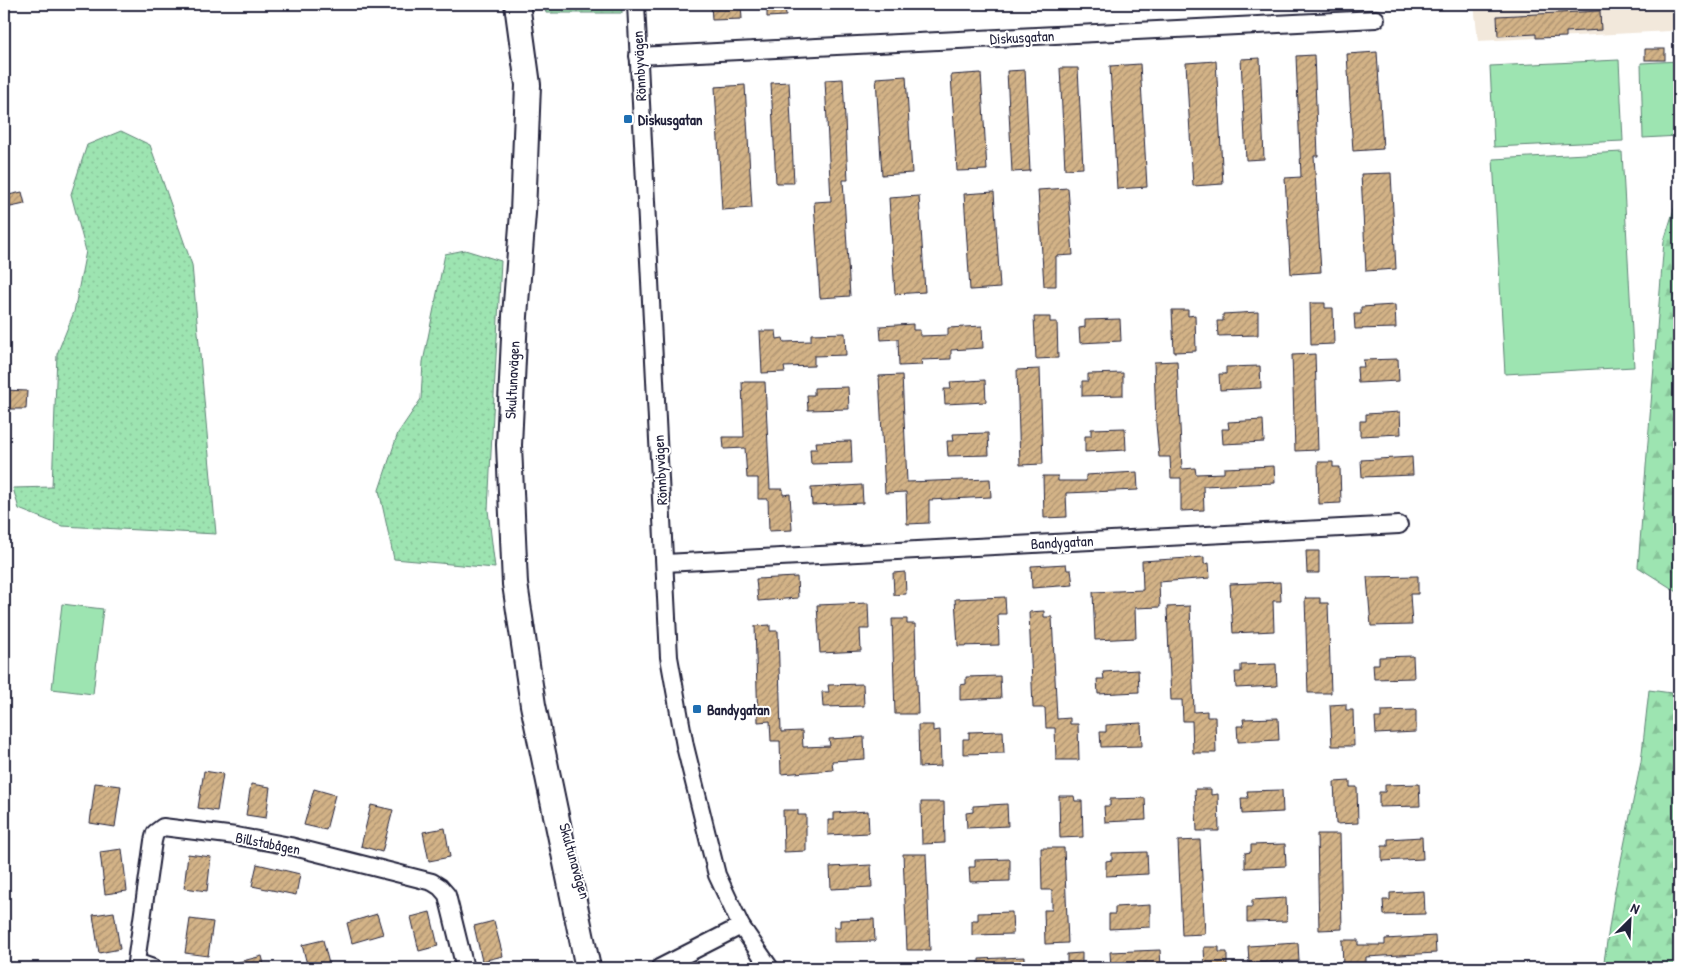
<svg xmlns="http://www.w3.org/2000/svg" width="1683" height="972" font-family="'Patrick Hand',sans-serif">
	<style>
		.built { fill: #f2e8db }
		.grass { fill: url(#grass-dots); stroke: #608376 }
		.forest { fill: url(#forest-firs); stroke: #608376 }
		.park { fill: #9de4b1; stroke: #608376 }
		.building { fill: url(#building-hatch); stroke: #22223b }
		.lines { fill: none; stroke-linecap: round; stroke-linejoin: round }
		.minor-casing { stroke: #22223b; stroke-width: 20 }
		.secondary-casing { stroke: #22223b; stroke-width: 28 }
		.minor { stroke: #fff; stroke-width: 16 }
		.secondary { stroke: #fff; stroke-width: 24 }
		.poi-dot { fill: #1f6fb2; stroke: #fff; stroke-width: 2 }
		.labels { text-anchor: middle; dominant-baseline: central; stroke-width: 4; stroke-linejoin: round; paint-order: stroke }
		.street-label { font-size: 15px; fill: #22223b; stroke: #fff }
		.poi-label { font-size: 15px; font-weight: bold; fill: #22223b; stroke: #fff; text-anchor: start }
	</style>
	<defs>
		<pattern id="grass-dots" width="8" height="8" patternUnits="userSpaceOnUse" patternTransform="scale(1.25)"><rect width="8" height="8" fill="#9de4b1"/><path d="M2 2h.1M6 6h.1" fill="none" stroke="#87c399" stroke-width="1.8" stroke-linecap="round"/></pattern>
		<pattern id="forest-firs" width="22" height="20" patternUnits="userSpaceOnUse" patternTransform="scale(1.25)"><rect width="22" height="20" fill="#9de4b1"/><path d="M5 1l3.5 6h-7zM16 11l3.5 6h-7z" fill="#87c399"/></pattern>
		<pattern id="building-hatch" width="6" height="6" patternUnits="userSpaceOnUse" patternTransform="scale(1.25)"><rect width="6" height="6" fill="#d3b387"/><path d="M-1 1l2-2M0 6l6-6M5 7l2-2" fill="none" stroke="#ab9170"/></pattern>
	</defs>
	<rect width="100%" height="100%" fill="#fff"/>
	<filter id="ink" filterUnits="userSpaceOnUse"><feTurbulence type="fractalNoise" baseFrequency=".02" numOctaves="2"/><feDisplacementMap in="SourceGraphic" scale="10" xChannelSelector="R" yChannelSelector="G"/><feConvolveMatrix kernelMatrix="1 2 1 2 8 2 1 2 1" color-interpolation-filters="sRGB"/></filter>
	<g filter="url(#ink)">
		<path class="built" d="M1474 4H1679V27L1670 31 1478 41Z"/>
		<g class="grass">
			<path d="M544 4H622V13H546Z"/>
			<path d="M121 131 150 145 192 265 216 534 62 526 19 509 13 488 52 487 57 354 74 312 86 251 71 194 87 145Z"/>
			<path d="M465 250 501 261 488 510 495 568 394 559 379 490 398 433 421 399 423 362 445 254Z"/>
		</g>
		<g class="forest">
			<path d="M1679 193V593L1638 567 1664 241Z"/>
			<path d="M1649 690 1679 694V968H1603L1614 895 1641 762Z"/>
		</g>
		<g class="park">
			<path d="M1619 60 1623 141 1494 147 1490 66Z"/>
			<path d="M1679 61V136L1643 138 1641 63Z"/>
			<path d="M1622 152 1634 367 1505 374 1493 159Z"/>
			<path d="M62 604 103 609 93 694 52 689Z"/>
		</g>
		<g class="building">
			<path d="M711 4H741L742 19 712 20Z"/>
			<path d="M767 4H785L786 16 767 17Z"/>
			<path d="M1600 11 1601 30 1566 32V37L1536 38V34L1498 36 1497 16Z"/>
			<rect x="1645" y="49" width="20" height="11"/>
			<path d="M1377 52 1383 149 1353 151 1347 54Z"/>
			<path d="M1314 55 1318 156H1314L1321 272 1291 274 1285 178 1301 177 1296 56Z"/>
			<path d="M1260 58 1264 159 1246 160 1241 59Z"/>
			<path d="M1216 61 1223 184 1193 186 1186 63Z"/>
			<path d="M1140 64 1147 187 1117 189 1110 66Z"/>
			<path d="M1060 68H1078L1083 168 1065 169Z"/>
			<path d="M1025 70 1030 171 1012 172 1007 71Z"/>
			<path d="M981 73 987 170 957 171 951 75Z"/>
			<path d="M906 76 912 173 882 175 876 78Z"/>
			<path d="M843 79 848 180H843L850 296 820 298 814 202 831 201 825 80Z"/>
			<path d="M789 82 794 183H776L771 83Z"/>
			<path d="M745 85 752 208 722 210 715 87Z"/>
			<path d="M1391 173 1396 269 1366 271 1361 174Z"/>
			<path d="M1068 188 1073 255 1056 256V286H1044L1038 190Z"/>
			<path d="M22 192 25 204 6 208 4 196Z"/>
			<path d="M994 192 1000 288 970 290 964 194Z"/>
			<path d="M919 196 925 292 895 294 889 198Z"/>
			<path d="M1310 303H1325V308H1333L1334 344 1311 345Z"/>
			<path d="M1395 305 1396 328 1355 329 1354 314H1361V307Z"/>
			<path d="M1172 310H1188V316L1195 315 1196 351 1174 352Z"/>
			<path d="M1258 312V335L1218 336 1217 321H1223V314Z"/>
			<path d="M1034 317H1050V322H1057L1058 358 1036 359Z"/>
			<path d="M1120 319 1121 341 1080 343 1079 328 1085 327V320Z"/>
			<path d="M913 324V330H920V336L948 335V328L982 326 983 348 951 350V359L921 360 922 365 899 366 898 339 881 340 880 326Z"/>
			<path d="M760 331H776L777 339 783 338 784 342 811 341V334L845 333 846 355 814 356V366L784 367 785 372 762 373Z"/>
			<path d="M1315 354 1318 450 1295 451 1292 355Z"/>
			<path d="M1398 359 1399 381 1358 383 1357 367H1364L1363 360Z"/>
			<path d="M1177 361 1182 469 1195 468 1196 474 1224 473V468L1274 466 1275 483 1203 486 1204 510 1181 511V478H1171L1170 457H1159L1156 424 1154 362Z"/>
			<path d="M1260 366 1261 388 1220 390 1219 374H1226V367Z"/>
			<path d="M1040 369 1043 464 1020 465 1017 370Z"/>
			<path d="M1123 373V395L1082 396V381H1088V374Z"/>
			<path d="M902 375 907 482 990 479 991 497 929 500V523L907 524 906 492 885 493 879 376Z"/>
			<path d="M985 380 986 402 945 404 944 389H951L950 382Z"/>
			<path d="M742 382H765L770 489H783V495L790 494 792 530 769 531 768 499H758V478H747L745 448 724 449 723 437H744Z"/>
			<path d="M848 387 849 409 808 410 807 395H814V388Z"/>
			<path d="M4 390 27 391 26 409H4Z"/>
			<path d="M1400 412 1401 434 1360 436V421H1366V414Z"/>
			<path d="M1263 420 1264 442 1223 444 1222 429H1229L1228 422Z"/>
			<path d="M1125 428 1126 450 1085 452V436H1091V429Z"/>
			<path d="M988 433 989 455 948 456 947 441H954L953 434Z"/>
			<path d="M851 441 852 463 811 464 810 449H817L816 442Z"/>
			<path d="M1412 457 1413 475 1362 477 1361 460Z"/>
			<path d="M1318 462H1333V467H1340L1341 503 1319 504Z"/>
			<path d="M1137 472 1138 490 1066 493 1067 517 1044 518 1043 476H1058V481H1086V475Z"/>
			<path d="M862 485 863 503 812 505 811 488Z"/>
			<path d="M1306 551H1319V573H1307Z"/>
			<path d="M1204 557V564L1209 563 1210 578 1159 582 1160 607 1135 608 1136 638 1095 640 1093 592 1143 590 1142 561Z"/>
			<path d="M1066 564 1067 570H1071L1073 585 1032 588 1031 566Z"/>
			<path d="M905 572 906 594 894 595 893 573Z"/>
			<path d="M1418 576V594H1410L1412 625 1371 626 1367 577Z"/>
			<path d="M797 577 798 598 758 601 756 579Z"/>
			<path d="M1280 582 1281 601H1273L1274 631 1233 633 1230 584Z"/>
			<path d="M1005 597 1006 614H998L999 645 958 646 955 599Z"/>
			<path d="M1305 598H1320V603H1328L1331 693H1308Z"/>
			<path d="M868 603 869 629H860L861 651 820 653 817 605Z"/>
			<path d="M1190 606 1194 712 1207 711V717H1215L1216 753H1193L1192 721H1183L1182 700H1171L1167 607Z"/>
			<path d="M1044 611V617H1052L1057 719 1070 718V724H1078L1079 760H1056L1055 728H1046L1045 708H1033L1029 612Z"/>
			<path d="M892 619H907V624H915L918 714H895Z"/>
			<path d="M770 625V631H778L781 732 802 731 803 747 830 746 829 739 864 737 865 759 832 761 833 770 781 774 780 741H771L770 721 758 722 755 626Z"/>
			<path d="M1413 656 1414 678 1374 679 1373 664H1379V657Z"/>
			<path d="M1276 664 1277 686 1236 688 1235 672H1241V665Z"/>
			<path d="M1138 670 1139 692 1098 694 1097 679H1104L1103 672Z"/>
			<path d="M1000 676 1001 698 960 700V685L966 684V677Z"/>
			<path d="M863 684 864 706 823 707 822 692H829L828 685Z"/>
			<path d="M1346 704V710H1353L1354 746H1332L1330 705Z"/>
			<path d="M1416 710V732L1376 734 1375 718H1381V711Z"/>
			<path d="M1278 718 1279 740 1238 742 1237 726H1244L1243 719Z"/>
			<path d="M1141 723 1142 746 1101 747 1100 732H1106V725Z"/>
			<path d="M918 725H933V731L940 730 941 766 919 767Z"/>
			<path d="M1003 731 1004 753 963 754V739H969V732Z"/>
			<path d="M204 771 223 774 217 811 198 808Z"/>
			<path d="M1350 781V787H1357L1358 823 1336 824 1334 782Z"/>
			<path d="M95 783 121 786 115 827 90 823Z"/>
			<path d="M251 784 270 787 266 818 246 815Z"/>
			<path d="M1419 784 1420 806 1379 807V792H1385V785Z"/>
			<path d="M314 789 335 795 326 830 304 825Z"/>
			<path d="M1195 789H1211V795L1218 794 1219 831H1197Z"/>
			<path d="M1282 790 1283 812 1242 814 1241 798H1248L1247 791Z"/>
			<path d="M1059 796H1074L1075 801H1082L1083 837 1060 838Z"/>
			<path d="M1145 798 1146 820 1105 822 1104 806H1110V799Z"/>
			<path d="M921 802H944L945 843 922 844Z"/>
			<path d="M1007 804 1008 826 967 828 966 813 973 812V806Z"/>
			<path d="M371 805 393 810 382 852 361 846Z"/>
			<path d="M783 810H798V815H806V851L784 852Z"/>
			<path d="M868 811 869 833 828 835V820H834V813Z"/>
			<path d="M445 828 450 857 429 861 423 832Z"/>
			<path d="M1317 834H1340L1342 929 1319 930Z"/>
			<path d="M1422 837 1423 859 1382 861V846H1388V839Z"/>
			<path d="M1200 840 1205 934 1182 935 1178 841Z"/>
			<path d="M1285 844 1286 866 1245 868V853L1251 852V845Z"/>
			<path d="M1041 848H1064L1068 943 1045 944 1044 910H1052V890H1042Z"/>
			<path d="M122 849 127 891 105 894 100 852Z"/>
			<path d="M1147 852 1148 874 1106 876V861L1112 860V853Z"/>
			<path d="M188 854 211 857 207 891 184 888Z"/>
			<path d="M903 854H926L930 950H907Z"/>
			<path d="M1010 859V881L970 882 969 867H975V860Z"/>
			<path d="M257 864 300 874 296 895 252 886Z"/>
			<path d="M871 865 872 887 831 889 830 867Z"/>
			<path d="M1424 891 1425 914 1384 915 1383 900H1390V893Z"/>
			<path d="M1286 898 1287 921 1247 922V907H1252V900Z"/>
			<path d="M1150 905V927L1109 929V914H1115V907Z"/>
			<path d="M114 912 120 949 99 953 93 915Z"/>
			<path d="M430 912 438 946 419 951 411 917Z"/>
			<path d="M1012 912 1013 934 972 935V920H978V913Z"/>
			<path d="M377 914 383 934 352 943 347 923Z"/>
			<path d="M190 919 213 922 208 956 185 953Z"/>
			<path d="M874 919 875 941 834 942V927H840V920Z"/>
			<path d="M494 921 503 956 482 961 474 926Z"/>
			<path d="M1435 936 1436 953 1366 957V968H1343L1342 940H1358V945H1385V939Z"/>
			<path d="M323 940 330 968H308L302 945Z"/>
			<path d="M1298 943 1299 961 1249 963 1248 946Z"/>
			<path d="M1204 947H1219V952H1227V968H1205Z"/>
			<path d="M1160 950 1161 967 1111 968 1110 952Z"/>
			<path d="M1082 953V968H1067V954Z"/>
			<path d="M262 956 265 968H231V964Z"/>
			<path d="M1024 957V968H979V959Z"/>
		</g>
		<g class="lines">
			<g class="minor-casing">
				<g id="minor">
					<path d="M636 4 669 657 685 746 717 875 741 926 770 968"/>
					<path d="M638 56C884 46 1130 33 1376 19"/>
					<path d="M665 563 1399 525"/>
					<path d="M153 968 136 962 153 841 155 833 163 827 236 836 290 846 432 882 440 887 447 895 465 968"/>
					<path d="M659 968 741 926"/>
				</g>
			</g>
			<g class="secondary-casing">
				<path id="secondary" d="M517 4 528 85 523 213 515 316 509 445 515 584 533 705 588 968"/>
			</g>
			<use href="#minor" class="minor"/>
			<use href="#secondary" class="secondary"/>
		</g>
	</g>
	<g class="poi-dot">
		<rect x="623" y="114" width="10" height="10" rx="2.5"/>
		<rect x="692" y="704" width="10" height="10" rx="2.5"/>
	</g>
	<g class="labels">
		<g class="street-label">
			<text transform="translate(1022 37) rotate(-3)">Diskusgatan</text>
			<text transform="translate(639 66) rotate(-93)">Rönnbyvägen</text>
			<text transform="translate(512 380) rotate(-87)">Skultunavägen</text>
			<text transform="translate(660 470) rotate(-93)">Rönnbyvägen</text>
			<text transform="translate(1062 542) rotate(-3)">Bandygatan</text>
			<text transform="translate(268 843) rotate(11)">Billstabågen</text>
			<text transform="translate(575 861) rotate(74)">Skultunavägen</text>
		</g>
		<g class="poi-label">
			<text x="638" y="119">Diskusgatan</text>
			<text x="707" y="709">Bandygatan</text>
		</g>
	</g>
	<rect width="1683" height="972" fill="none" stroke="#fff" stroke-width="20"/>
	<rect x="10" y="10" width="1663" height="952" fill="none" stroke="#22223b" stroke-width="2" filter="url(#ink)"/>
	<g transform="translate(1630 920) rotate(24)" stroke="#ffffff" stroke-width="4" paint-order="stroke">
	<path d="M0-4L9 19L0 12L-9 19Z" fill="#22223b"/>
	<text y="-8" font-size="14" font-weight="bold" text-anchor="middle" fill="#22223b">N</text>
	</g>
</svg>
